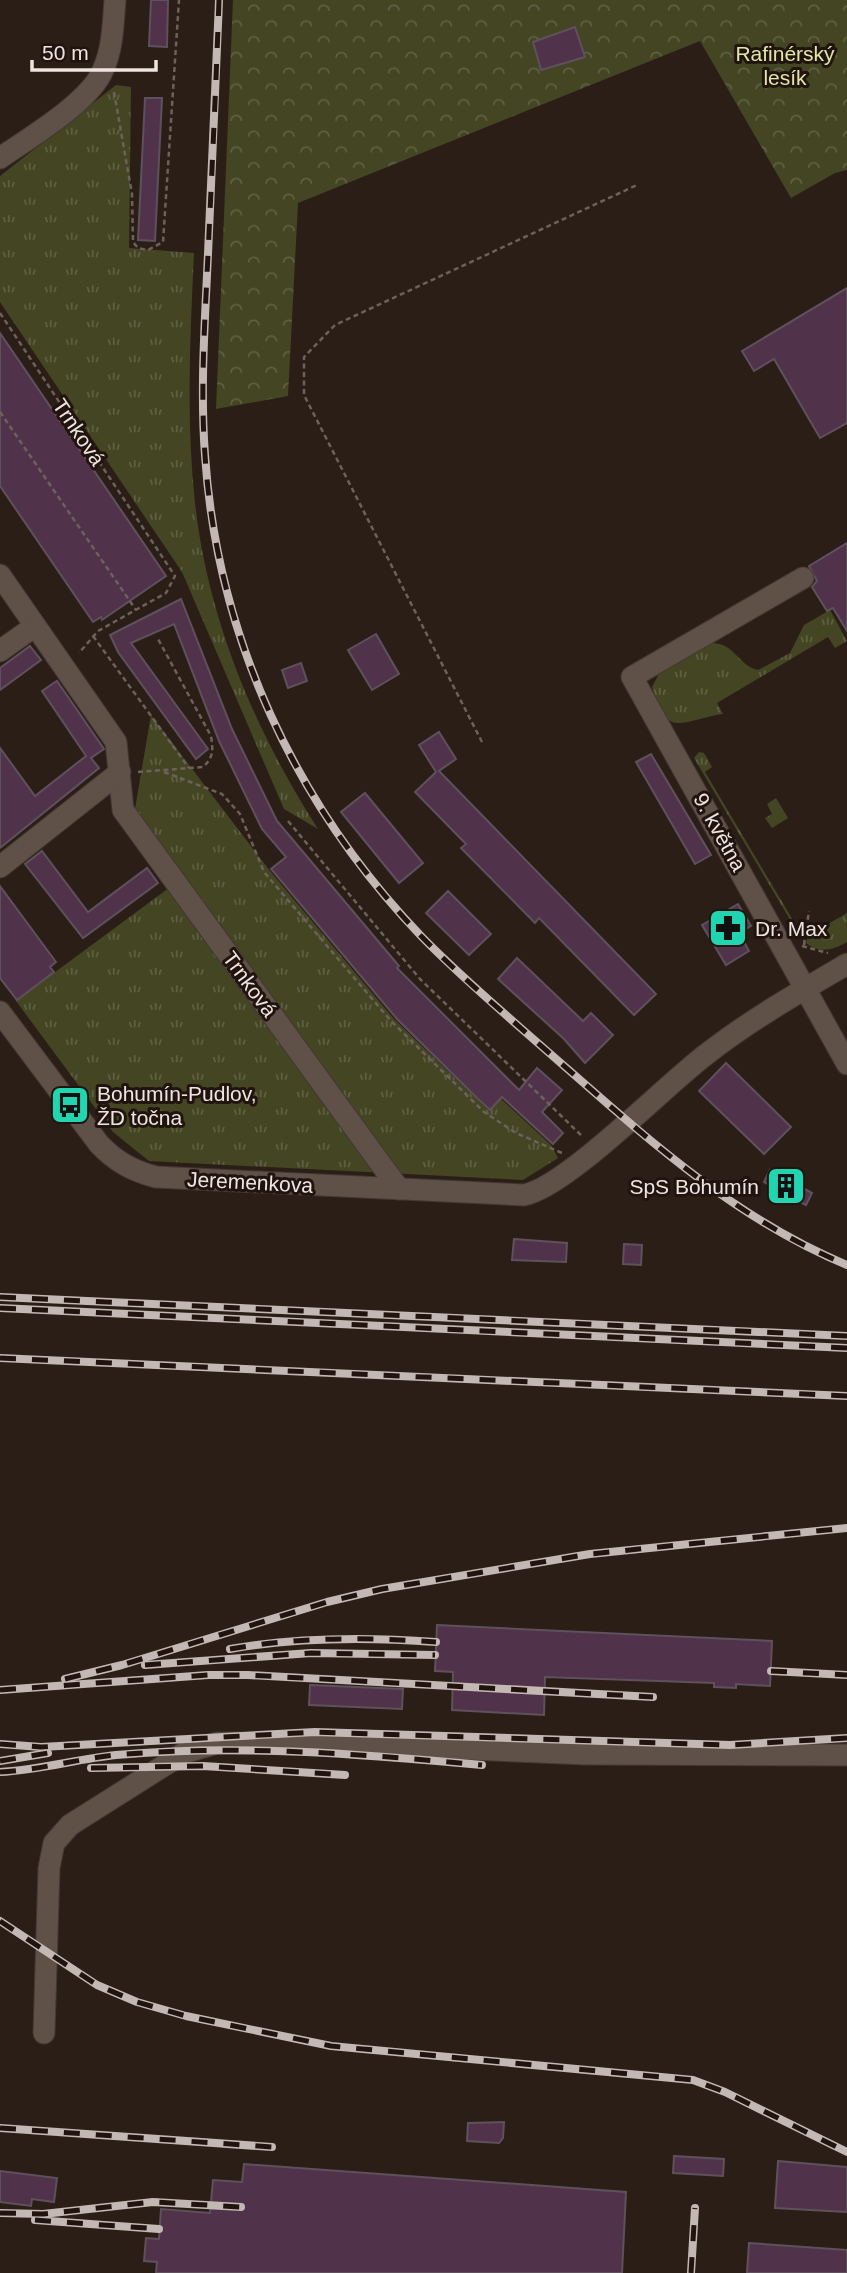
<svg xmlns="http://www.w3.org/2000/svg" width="847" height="2273" font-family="Helvetica,sans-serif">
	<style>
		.grass { fill: url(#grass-tufts) }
		.forest { fill: url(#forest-crowns) }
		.building { fill: #50334b; stroke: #5e515c; stroke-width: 2 }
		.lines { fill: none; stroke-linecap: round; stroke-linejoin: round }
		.minor-casing { stroke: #433834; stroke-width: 23 }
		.path { stroke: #6d615b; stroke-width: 2.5; stroke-dasharray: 5 3.5; stroke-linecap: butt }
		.minor { stroke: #5f5048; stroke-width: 21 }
		.rail-casing { stroke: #c3b8b3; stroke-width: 8 }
		.rail { stroke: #21140e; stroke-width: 5; stroke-dasharray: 16; stroke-linecap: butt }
		.labels { text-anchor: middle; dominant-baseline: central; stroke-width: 6; stroke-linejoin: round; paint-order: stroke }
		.park-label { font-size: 21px; fill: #e1e6a4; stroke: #21140e }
		.street-label { font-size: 21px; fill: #eee4e0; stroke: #21140e }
		.poi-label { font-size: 21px; fill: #eee4e0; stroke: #21140e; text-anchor: start }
	</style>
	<defs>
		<pattern id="grass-tufts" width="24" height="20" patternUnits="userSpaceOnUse" patternTransform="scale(1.75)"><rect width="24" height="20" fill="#434523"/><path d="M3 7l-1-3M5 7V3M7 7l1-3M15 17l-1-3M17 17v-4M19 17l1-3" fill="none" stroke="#5e6043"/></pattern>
		<pattern id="forest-crowns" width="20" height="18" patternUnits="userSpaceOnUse" patternTransform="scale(1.75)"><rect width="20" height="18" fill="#434523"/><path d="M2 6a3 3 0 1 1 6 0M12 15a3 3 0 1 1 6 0" fill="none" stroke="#5e6043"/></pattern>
	</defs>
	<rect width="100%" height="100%" fill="#2b1e17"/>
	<g class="grass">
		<path d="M116 85 131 87 129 248 194 253C190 337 186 420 195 503 208 620 255 731 318 829L284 809 182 572 0 302V176Z"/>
		<path d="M830 610 847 641 835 648 828 637 717 703 723 714C684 719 666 742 652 687L661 670 710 643C735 642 737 665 758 670L790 653 804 625Z"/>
		<path d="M151 715 270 871 394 1019 488 1110 500 1098 551 1145 558 1158 523 1180 149 1161 113 1132 16 1001 185 876 135 809Z"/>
		<path d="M699 752 704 753 712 767 705 772 797 927 805 922 801 938 694 758Z"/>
		<path d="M776 798 788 818 772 828 765 818 772 814 767 804Z"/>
		<path d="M847 913V942C833 950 820 954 806 943L811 925 816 931Z"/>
	</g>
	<path class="forest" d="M233 0H847V170L835 173 791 198 700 41 298 203 288 396 216 409Z"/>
	<g class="building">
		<path d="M151 0H168L167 47 149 46Z"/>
		<path d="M575 27 585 57 541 70 533 42Z"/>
		<path d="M145 98H162L155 241 138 240Z"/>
		<path d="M847 288V423L820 438 774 359 754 371 742 351Z"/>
		<path d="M0 333 166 576 102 620 101 617 93 622 0 486Z"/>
		<path d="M847 543V631L833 608 827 611 812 587 817 581 809 566Z"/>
		<path d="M181 599 232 729 277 821 399 966 397 968 519 1090 537 1068 562 1090 542 1112 563 1133 553 1144 502 1097 490 1110 477 1098 397 1019 271 869 286 857 262 829 219 741 174 624 131 643 208 749 196 759 118 652 110 635Z"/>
		<path d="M376 634 399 674 372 690 348 650Z"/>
		<path d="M30 646 41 660 0 690V668Z"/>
		<path d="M301 663 307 681 288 688 282 670Z"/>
		<path d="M57 681 104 749 91 758 99 768 0 848V748L35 796 86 756 42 691Z"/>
		<path d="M439 732 456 759 439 771 656 994 634 1015 539 918 535 923 461 848 466 844 415 792 436 772 419 745Z"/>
		<path d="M651 754 711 855 695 864 636 762Z"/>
		<path d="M365 793 423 863 399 883 341 812Z"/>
		<path d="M42 851 88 912 147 868 158 883 83 938 25 864Z"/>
		<path d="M0 886 56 962 50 967 54 972 17 1000 0 978Z"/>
		<path d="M448 891 491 934 469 955 426 913Z"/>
		<path d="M738 904 751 926 739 933 749 951 726 965 702 925Z"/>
		<path d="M517 958 583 1021 591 1013 613 1035 585 1063 564 1039 498 979Z"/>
		<path d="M726 1063 791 1127 764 1154 699 1091Z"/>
		<path d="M770 1170 812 1193 806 1205 764 1182Z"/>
		<path d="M514 1239 567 1243 566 1262 512 1260Z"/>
		<path d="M624 1244 642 1245 641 1265 623 1264Z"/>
		<path d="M437 1625 772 1641 770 1686 736 1684V1688L714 1687V1683L545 1677 544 1715 452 1710 453 1672 435 1671Z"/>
		<path d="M310 1685 403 1689 402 1709 309 1705Z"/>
		<path d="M504 2122 503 2138 499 2143 467 2141 468 2123Z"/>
		<path d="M674 2156 724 2159 723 2176 673 2173Z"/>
		<path d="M778 2161 847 2167V2212L775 2208Z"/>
		<path d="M244 2164 626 2192 622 2273H156L157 2262 144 2261 146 2238 159 2239 161 2209 210 2213 213 2180 242 2182Z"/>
		<path d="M0 2171 57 2178 54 2202 32 2199 31 2206 0 2202Z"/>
		<path d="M749 2243 847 2250V2273H747Z"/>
	</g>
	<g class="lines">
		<g class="minor-casing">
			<g id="minor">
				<path d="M0 158C29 138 90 102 103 70 113 48 113 24 115 0"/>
				<path d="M0 575 116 742 123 810 399 1189"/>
				<path d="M803 578 632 677 847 1064"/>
				<path d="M0 651 35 626"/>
				<path d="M0 867 120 772"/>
				<path d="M0 1012 99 1144C116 1162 133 1171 156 1177L524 1195C567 1187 666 1084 708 1053 752 1019 799 992 847 964"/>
				<path d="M44 2033 49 1868 54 1843 70 1825 184 1753 217 1743H332L586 1754 847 1755"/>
			</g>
		</g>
		<g class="path">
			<path d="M114 92 132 194 133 242 138 248 148 250 163 242 179 0"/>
			<path d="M0 313 175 576 166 593 98 631 79 653"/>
			<path d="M0 412 136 610"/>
			<path d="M93 636 189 768"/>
			<path d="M482 742 304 395V357L335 325 637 185"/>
			<path d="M138 772 203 767C214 757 213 750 211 736L158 639"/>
			<path d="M164 772 222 794 240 814 264 872 391 1021 484 1112 516 1133 562 1153"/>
			<path d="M288 821 420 979 583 1137"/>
			<path d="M804 945 809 911"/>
			<path d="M802 946 828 953"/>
		</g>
		<use href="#minor" class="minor"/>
		<g class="rail-casing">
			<g id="rail">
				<path d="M219 0C216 85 212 170 208 254 205 321 200 388 205 455 217 637 296 806 422 937 461 977 505 1014 547 1051 641 1133 731 1217 847 1265"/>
				<path d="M0 1297 847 1336"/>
				<path d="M0 1308 847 1348"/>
				<path d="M0 1358 847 1396"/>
				<path d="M230 1649C298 1637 367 1637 436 1642"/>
				<path d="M145 1665 311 1653 435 1655"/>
				<path d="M771 1671 847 1675"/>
				<path d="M65 1679 122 1665 327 1602 382 1589 590 1554 847 1528"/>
				<path d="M0 1690 208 1675H248L653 1697"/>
				<path d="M0 1744 41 1747 315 1732 730 1745 847 1738"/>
				<path d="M0 1761 48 1753"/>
				<path d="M91 1768 203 1766 345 1775"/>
				<path d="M0 1772C39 1770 77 1759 116 1755 238 1744 361 1754 482 1765"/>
				<path d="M0 1921 97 1985 137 2002 186 2016 331 2046 693 2080 725 2092 847 2152"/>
				<path d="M0 2128 272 2147"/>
				<path d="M0 2213 43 2214 153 2202 241 2207"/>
				<path d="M35 2220 159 2229"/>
				<path d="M691 2273 695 2208"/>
			</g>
		</g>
		<use href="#rail" class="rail"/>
	</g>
	<defs>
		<g id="pharmacy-square" transform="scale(2.0125)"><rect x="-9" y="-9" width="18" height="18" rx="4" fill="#20d5b0" stroke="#21140e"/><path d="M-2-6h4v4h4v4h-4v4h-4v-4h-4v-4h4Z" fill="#111"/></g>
		<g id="bus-square" transform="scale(2.0125)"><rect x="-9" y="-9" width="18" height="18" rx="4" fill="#20d5b0" stroke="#21140e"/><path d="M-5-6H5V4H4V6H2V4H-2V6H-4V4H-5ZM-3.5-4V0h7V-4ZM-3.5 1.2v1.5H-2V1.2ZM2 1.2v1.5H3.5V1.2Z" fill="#111"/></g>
		<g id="building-square" transform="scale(2.0125)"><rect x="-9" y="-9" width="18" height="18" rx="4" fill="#20d5b0" stroke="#21140e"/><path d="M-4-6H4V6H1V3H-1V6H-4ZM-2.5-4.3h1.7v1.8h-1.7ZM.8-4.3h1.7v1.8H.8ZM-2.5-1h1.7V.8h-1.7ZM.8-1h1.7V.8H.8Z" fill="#111"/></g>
	</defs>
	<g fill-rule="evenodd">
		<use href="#pharmacy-square" x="728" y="928"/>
		<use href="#bus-square" x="70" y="1105"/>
		<use href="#building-square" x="786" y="1186"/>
	</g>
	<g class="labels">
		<g class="park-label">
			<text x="785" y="53">Rafinérský<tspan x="785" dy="24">lesík</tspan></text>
		</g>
		<g class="street-label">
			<text transform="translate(79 432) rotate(56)">Trnková</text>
			<text transform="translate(720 832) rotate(61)">9. května</text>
			<text transform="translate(250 984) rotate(54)">Trnková</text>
			<text transform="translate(250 1182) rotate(3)">Jeremenkova</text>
		</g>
		<g class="poi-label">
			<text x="755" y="928">Dr. Max</text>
			<text x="97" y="1093">Bohumín-Pudlov,<tspan x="97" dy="24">ŽD točna</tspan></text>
			<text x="759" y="1186" text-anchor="end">SpS Bohumín</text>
		</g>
	</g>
	<path d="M32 60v10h124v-10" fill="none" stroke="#eee4e0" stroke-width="3.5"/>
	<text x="42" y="60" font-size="21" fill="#eee4e0" stroke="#21140e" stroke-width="5" paint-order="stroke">50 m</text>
</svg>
